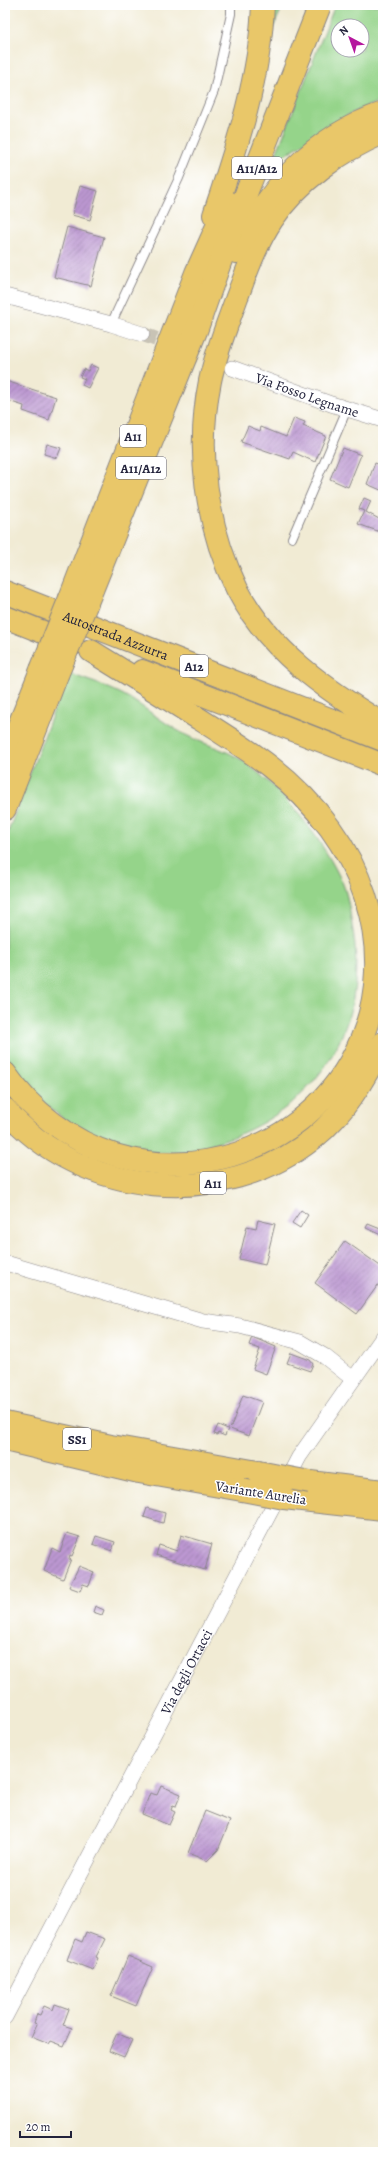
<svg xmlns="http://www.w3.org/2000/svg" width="388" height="2157" font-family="Alegreya,serif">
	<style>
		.green { fill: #95d48a; stroke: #5c7b62; fill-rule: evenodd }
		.building { fill: url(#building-hatch) }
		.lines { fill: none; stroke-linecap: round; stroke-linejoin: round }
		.street-tunnel { stroke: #c8c3b5; stroke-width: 15; stroke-dasharray: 15 8; stroke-linecap: butt }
		.lane-casing { stroke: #8a8688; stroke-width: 10 }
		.street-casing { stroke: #8a8688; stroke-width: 16 }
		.highway-casing { stroke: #8a8688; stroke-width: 24 }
		.lane { stroke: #fff; stroke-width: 8 }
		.street { stroke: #fff; stroke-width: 15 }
		.highway { stroke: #e9c769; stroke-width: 22 }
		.highway-bridge-casing { stroke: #8a8688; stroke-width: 24; stroke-linecap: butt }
		.highway-bridge { stroke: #e9c769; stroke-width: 22 }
		.labels { text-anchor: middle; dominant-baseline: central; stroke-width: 3; stroke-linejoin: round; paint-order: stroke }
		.shield { fill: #fff; stroke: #646476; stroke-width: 1 }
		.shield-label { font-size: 13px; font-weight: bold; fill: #22223b }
		.street-label { font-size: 14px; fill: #22223b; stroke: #fff }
	</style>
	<defs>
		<pattern id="building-hatch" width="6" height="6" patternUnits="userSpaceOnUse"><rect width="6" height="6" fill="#bc97d1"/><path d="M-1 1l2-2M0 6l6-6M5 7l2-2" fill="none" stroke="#987bab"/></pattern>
	</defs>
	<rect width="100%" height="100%" fill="#fff"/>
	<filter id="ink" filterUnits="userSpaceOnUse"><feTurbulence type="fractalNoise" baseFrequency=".025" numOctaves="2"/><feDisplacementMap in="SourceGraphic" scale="8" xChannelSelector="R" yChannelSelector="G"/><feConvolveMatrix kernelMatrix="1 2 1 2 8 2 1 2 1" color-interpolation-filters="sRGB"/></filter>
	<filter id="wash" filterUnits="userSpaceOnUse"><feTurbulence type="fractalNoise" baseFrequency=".012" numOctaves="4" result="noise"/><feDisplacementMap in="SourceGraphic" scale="16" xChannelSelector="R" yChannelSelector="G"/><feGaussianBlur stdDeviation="0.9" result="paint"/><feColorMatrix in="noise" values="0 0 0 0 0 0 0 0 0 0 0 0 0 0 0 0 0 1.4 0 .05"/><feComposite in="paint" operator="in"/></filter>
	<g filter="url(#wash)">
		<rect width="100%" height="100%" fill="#f1ebd4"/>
		<g class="green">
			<path d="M268 5H283L267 43Z"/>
			<path d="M335 5H383V101C342 112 309 142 273 162ZM338 26H362V50H338Z"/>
			<path d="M68 673C88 681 111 687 129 698 150 711 170 728 192 738 212 747 234 752 251 767 289 797 323 840 343 884 348 897 350 912 352 925 372 1029 313 1115 214 1143 205 1146 196 1150 187 1151 163 1154 125 1153 103 1144 88 1138 73 1126 60 1116 38 1099 17 1078 5 1053V840Z"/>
		</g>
		<g id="blocks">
			<g class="building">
				<path d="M80 186 98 191 90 220 72 215Z"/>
				<path d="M67 227 104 237 91 286 54 277Z"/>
				<path d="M91 365 98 368 88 388 82 385 85 379 80 377 84 369 88 371Z"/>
				<path d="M6 381 56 397 49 420 23 411 24 406 5 400Z"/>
				<path d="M294 418 305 422 303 426 326 436 315 462 293 452 290 459 241 442 248 426 260 431 261 427 286 437Z"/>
				<path d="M47 444 61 448 57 458 44 454Z"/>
				<path d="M343 448 361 455 348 487 330 479Z"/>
				<path d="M375 463 383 466V491L367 484Z"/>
				<path d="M364 498 371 501 366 512 381 520 383 514V533L358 524 364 511 359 509Z"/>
				<path d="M301 1210 308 1215 300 1228 292 1223Z"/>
				<path d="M258 1220 275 1224 265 1265 239 1259 247 1226 256 1228Z"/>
				<path d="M368 1224 383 1230V1236L366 1228Z"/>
				<path d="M345 1241 383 1268V1278L357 1314 315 1283Z"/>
				<path d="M252 1337 276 1347 266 1374 253 1369 260 1349 249 1345Z"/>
				<path d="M291 1353 310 1360 313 1364 310 1371 287 1363Z"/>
				<path d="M243 1395 262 1402 249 1436 230 1429Z"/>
				<path d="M218 1425 228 1429 225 1436 218 1433 217 1435 214 1434Z"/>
				<path d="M147 1508 165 1513 163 1523 144 1517Z"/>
				<path d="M67 1533 80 1537 72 1556 70 1555 69 1559H71L63 1579 44 1571 52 1548 60 1552Z"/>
				<path d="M181 1535 212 1544 205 1570 156 1555 159 1545 177 1551Z"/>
				<path d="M96 1536 115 1542 112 1551 93 1544Z"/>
				<path d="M79 1566 94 1572 89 1586 83 1584 80 1591 69 1587Z"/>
				<path d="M95 1606 104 1610 102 1615 93 1612Z"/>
				<path d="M161 1786 181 1794 176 1806 173 1805 171 1810 175 1812 169 1825 142 1814 150 1793 157 1795Z"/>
				<path d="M205 1811 230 1821 218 1850 207 1861 188 1853Z"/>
				<path d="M86 1932 105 1939 96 1957 98 1958 93 1970 67 1960 75 1939 82 1942Z"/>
				<path d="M128 1956 153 1967 136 2006 111 1996Z"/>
				<path d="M55 2004 69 2009 63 2025 72 2028 64 2046 51 2041 49 2044 31 2037 37 2024 34 2023 37 2014 40 2015 44 2006 53 2010Z"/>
				<path d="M117 2033 132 2040 124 2057 109 2051Z"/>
			</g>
		</g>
	</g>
	<g filter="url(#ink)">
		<use href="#blocks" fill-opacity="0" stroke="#8a8688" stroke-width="1"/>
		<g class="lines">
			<path class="street-tunnel" d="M142 334 224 365"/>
			<g class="lane-casing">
				<g id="lane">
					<path d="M111 324 179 178 214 91 231 14V5"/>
					<path d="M292 538 347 409"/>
				</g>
			</g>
			<g class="street-casing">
				<g id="street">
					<path d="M5 296 111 324 142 334"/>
					<path id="s1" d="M232 368 331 404 383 420"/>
					<path d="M9 1264 203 1321 240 1326 300 1342 324 1356 353 1379"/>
					<path id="s2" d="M5 2017 299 1457 383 1337"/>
				</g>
			</g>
			<g class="highway-casing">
				<g id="highway">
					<path d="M383 133C340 151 298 181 272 220 256 244 247 271 237 297 227 325 216 352 210 381 196 450 206 526 237 589 269 651 325 689 383 724"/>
					<path d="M214 215C237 146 260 78 263 5"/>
					<path d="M236 252C271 186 311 138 383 113"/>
					<path id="s3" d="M5 592 383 740"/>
					<path d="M70 598 196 273 228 202"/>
					<path d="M86 605 196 331 229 237 320 5"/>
					<path d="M5 617 73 644"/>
					<path d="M142 671 383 765"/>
					<path d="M5 760 41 670"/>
					<path d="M5 809 57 675"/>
					<path d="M5 1073C31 1111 71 1142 115 1155 240 1192 370 1105 376 972 378 920 360 869 330 828 291 775 247 749 193 715 159 693 125 672 91 651"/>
					<path d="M5 1109C81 1198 223 1211 314 1138 345 1113 365 1078 383 1043"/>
					<path d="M5 1423 111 1446 258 1472"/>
					<path d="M5 1440 139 1472 242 1490"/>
					<path d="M310 1482 383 1491"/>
					<path d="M284 1498 383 1509"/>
				</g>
			</g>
			<use href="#lane" class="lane"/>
			<use href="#street" class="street"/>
			<use href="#highway" class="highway"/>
			<g class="highway-bridge-casing">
				<g id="highway-bridge">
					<path d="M41 670 70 598"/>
					<path d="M57 675 86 605"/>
					<path d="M258 1472 310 1482"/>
					<path d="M242 1490 284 1498"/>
				</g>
			</g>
			<use href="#highway-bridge" class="highway-bridge"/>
		</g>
	</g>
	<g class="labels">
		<g class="shield">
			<rect x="232" y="157" width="50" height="22" rx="3"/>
			<rect x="120" y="425" width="26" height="22" rx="3"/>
			<rect x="116" y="457" width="50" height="22" rx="3"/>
			<rect x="180" y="655" width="28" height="22" rx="3"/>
			<rect x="200" y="1172" width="26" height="22" rx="3"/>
			<rect x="63" y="1428" width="28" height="22" rx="3"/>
		</g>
		<g class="shield-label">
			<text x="257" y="168">A11/A12</text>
			<text x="133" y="436">A11</text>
			<text x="141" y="468">A11/A12</text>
			<text x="194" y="666">A12</text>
			<text x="213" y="1183">A11</text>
			<text x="77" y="1439">SS1</text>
		</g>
		<g class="street-label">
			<text stroke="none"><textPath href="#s1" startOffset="80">Via Fosso Legname</textPath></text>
			<text stroke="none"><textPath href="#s3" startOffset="119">Autostrada Azzurra</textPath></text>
			<text transform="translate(261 1493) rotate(9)">Variante Aurelia</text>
			<text stroke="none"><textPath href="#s2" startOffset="390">Via degli Ortacci</textPath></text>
		</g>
	</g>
	<rect width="388" height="2157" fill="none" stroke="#fff" stroke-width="20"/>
	<g transform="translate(350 38) rotate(319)"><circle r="19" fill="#ffffff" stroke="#a7a7b1"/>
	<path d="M0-3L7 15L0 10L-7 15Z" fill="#b5179e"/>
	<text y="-6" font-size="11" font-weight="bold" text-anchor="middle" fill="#22223b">N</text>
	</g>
	<path d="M20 2131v6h51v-6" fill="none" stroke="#22223b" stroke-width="2"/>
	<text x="26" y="2131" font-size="12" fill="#22223b" stroke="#ffffff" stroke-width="3" paint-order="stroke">20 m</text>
</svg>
